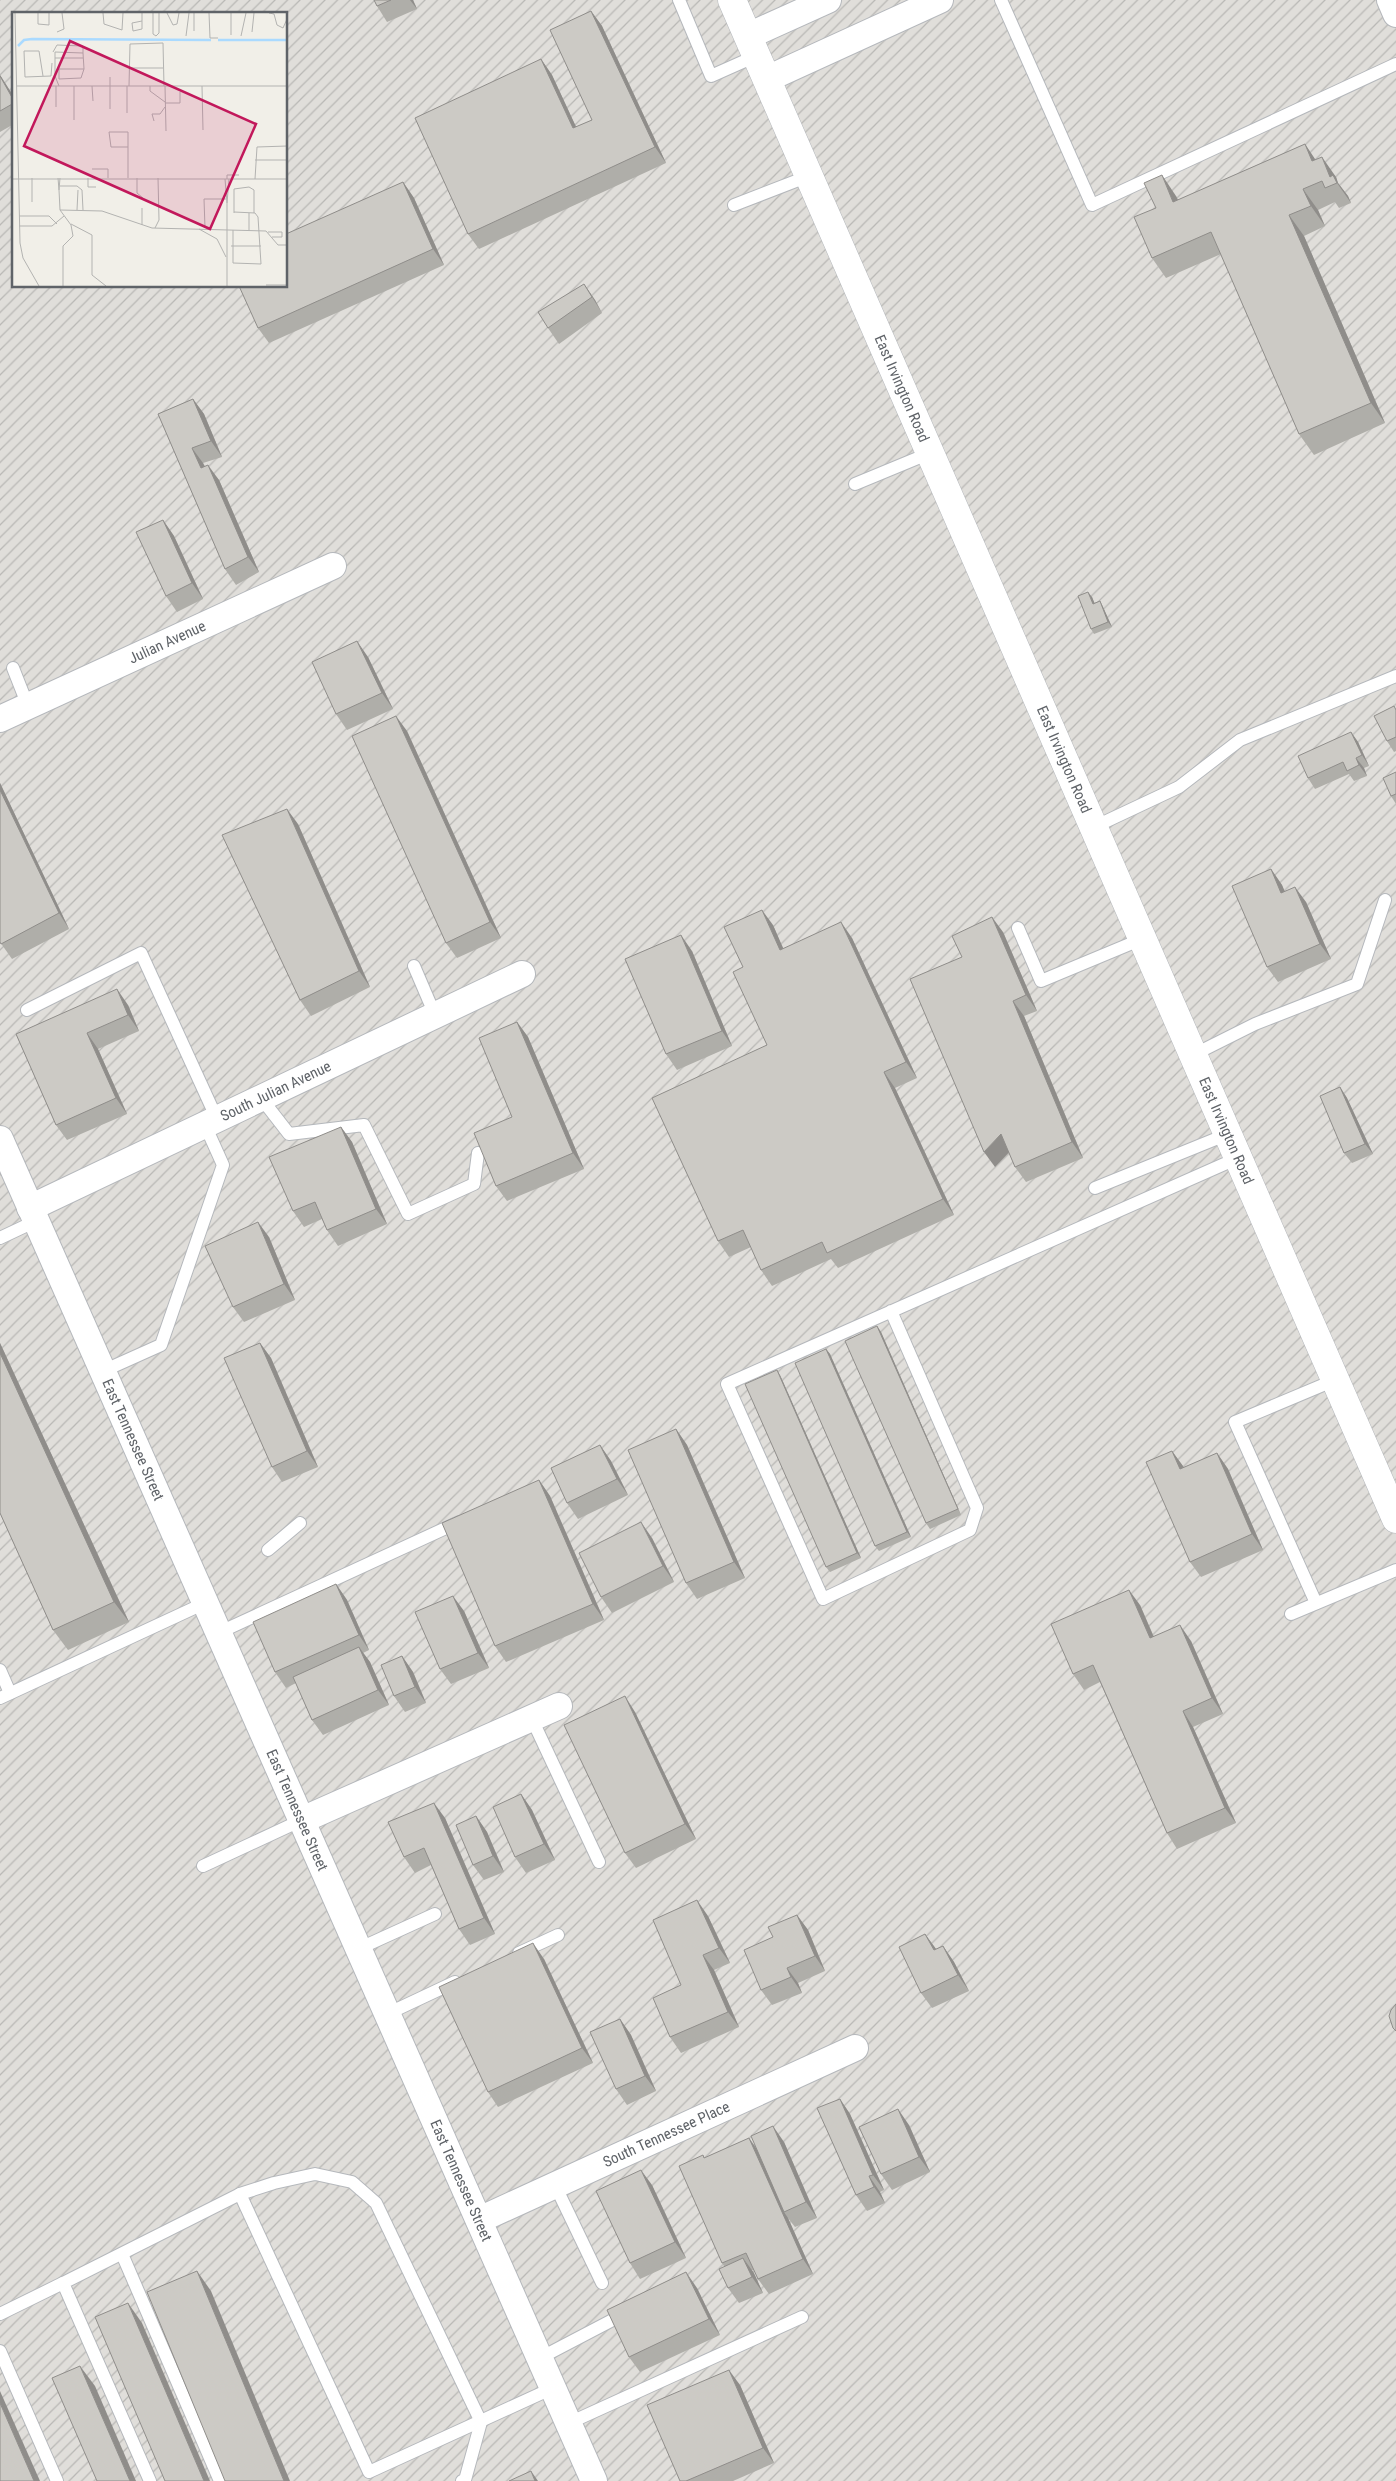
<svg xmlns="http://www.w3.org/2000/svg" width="1396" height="2481" font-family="'Roboto Condensed',sans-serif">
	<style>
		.industrial { fill: url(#industrial-furrows); fill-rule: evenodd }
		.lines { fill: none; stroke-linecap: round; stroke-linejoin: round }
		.service-casing { stroke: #b5b8bc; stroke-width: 14 }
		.minor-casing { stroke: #b5b8bc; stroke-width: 28 }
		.tertiary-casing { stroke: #b5b8bc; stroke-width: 29 }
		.service { stroke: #fff; stroke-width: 12 }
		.minor { stroke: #fff; stroke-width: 26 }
		.tertiary { stroke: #fff; stroke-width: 28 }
		.wall { fill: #afaea9 }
		.shaded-wall { fill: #8f8d8a }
		.building { fill: #cccac5; stroke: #8f8d8a }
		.labels { text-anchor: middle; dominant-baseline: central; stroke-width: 4.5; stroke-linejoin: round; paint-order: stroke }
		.street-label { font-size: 15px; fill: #5f6368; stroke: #fff }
		.inset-river { fill: none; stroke: #aadaff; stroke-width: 2.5 }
		.inset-road { fill: none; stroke: #b3b3b1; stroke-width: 1 }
		.view { fill: #c2185b; fill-opacity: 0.15; stroke: #c2185b; stroke-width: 2.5 }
		.inset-edge { fill: none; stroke: #5f6368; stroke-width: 2.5 }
	</style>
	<defs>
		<pattern id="industrial-furrows" width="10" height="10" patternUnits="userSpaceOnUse" patternTransform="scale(1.25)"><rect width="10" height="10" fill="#e0deda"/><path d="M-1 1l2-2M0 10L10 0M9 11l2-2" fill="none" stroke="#b9b8b5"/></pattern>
	</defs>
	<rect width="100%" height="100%" fill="#f1efe8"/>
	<path class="industrial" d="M0 0H1396V2481H0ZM14 14H286V286H14Z"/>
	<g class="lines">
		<g class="service-casing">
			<g id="service">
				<path d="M679 0 711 76 756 56"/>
				<path d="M1001 0 1092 205 1396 64"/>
				<path d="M734 205 809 176"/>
				<path d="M855 484 930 453"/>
				<path d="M13 668 28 706"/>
				<path d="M1094 827 1179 787 1240 740 1396 676"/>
				<path d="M1018 928 1041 981 1142 939"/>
				<path d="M414 966 435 1015"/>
				<path d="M27 1010 141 953 217 1119"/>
				<path d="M1193 1055 1255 1024 1357 984 1385 900"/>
				<path d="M261 1098 289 1134 364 1125 408 1214 474 1184 478 1153"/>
				<path d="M1095 1188 1228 1134"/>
				<path d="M0 1238 36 1221"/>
				<path d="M891 1311 977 1508 970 1530 823 1599 727 1384 1238 1158"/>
				<path d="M103 1371 161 1345 223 1165 205 1125"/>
				<path d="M268 1550 300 1523"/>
				<path d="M1316 1603 1235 1422 1335 1380"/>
				<path d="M1291 1614 1396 1570"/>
				<path d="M218 1633 459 1522"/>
				<path d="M0 1670 10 1693"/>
				<path d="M0 1698 205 1603"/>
				<path d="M531 1717 599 1862"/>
				<path d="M203 1866 302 1820"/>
				<path d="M358 1949 435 1914"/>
				<path d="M519 1953 558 1935"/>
				<path d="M387 2014 455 1982"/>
				<path d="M555 2185 602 2283"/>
				<path d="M240 2194 369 2472 553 2388"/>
				<path d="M122 2254 220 2481"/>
				<path d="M0 2314 63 2283"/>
				<path d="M0 2351 57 2481"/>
				<path d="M540 2358 626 2313"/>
				<path d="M569 2423 802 2317"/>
				<path d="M150 2481 63 2283 240 2194 274 2183 315 2174 352 2182 376 2203 481 2422 465 2480 462 2481"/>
			</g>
		</g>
		<g class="minor-casing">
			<g id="minor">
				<path d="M1390 0 1396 14"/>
				<path d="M748 36 828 0"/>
				<path d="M767 79 940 0"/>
				<path id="s1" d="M0 719 333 566"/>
				<path id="s2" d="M0 1139 594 2481"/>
				<path id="s3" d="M30 1208 522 974"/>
				<path d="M302 1820 559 1706"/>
				<path id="s4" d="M479 2220 855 2048"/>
			</g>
		</g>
		<g class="tertiary-casing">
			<g id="tertiary">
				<path id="s5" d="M732 0 1396 1519"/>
			</g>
		</g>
		<use href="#service" class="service"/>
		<use href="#minor" class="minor"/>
		<use href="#tertiary" class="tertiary"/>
	</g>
	<g class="wall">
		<path d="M374 0H413L417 9 387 22 377 6Z"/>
		<path d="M591 11 602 26 666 163 479 249 468 234 541 59 552 75 576 127 592 120Z"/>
		<path d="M0 75 14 97V124L0 132Z"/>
		<path d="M1305 144 1315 160 1336 177 1338 183 1348 196 1351 203 1339 208 1335 202 1318 210 1325 226 1304 236 1385 423 1314 455 1299 434 1221 254 1166 278 1152 258 1156 208 1176 196 1178 200Z"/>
		<path d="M403 182 414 198 444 265 269 343 258 328Z"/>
		<path d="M584 284 595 300 602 313 559 344 548 328Z"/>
		<path d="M193 399 204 414 222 457 203 463 205 466 219 480 259 572 236 585 225 569 158 414Z"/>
		<path d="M163 520 174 536 203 599 177 612 166 596Z"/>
		<path d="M1092 597 1094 603 1100 601 1103 607 1112 627 1094 634 1091 629Z"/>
		<path d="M368 657 393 709 347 730 336 714Z"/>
		<path d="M1396 709V751L1394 752 1387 741Z"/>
		<path d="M407 731 501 938 457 958 446 943Z"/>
		<path d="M1351 732 1358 742 1369 766 1364 768 1367 776 1354 781 1349 774 1315 789 1308 778Z"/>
		<path d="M1396 772V804L1391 796Z"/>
		<path d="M0 783 69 929 12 959 0 942Z"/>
		<path d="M298 824 370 987 311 1016 300 1000Z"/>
		<path d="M1271 869 1282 885 1284 891 1306 902 1331 959 1278 982 1267 967Z"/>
		<path d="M773 925 783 949 852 938 917 1078 895 1088 954 1215 838 1268 831 1259 772 1286 761 1270 751 1247 729 1257 718 1241 767 1045 743 967Z"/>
		<path d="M1003 932 1037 1011 1024 1016 1083 1158 1026 1182 1015 1167 1009 1153 995 1167Z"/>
		<path d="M692 951 732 1046 677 1070 666 1054Z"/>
		<path d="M128 1005 139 1031 98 1049 127 1114 67 1140 56 1125 16 1034Z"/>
		<path d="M517 1022 528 1037 584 1169 507 1201 496 1186 512 1117Z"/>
		<path d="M1340 1087 1347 1098 1373 1154 1352 1163 1344 1153Z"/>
		<path d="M341 1127 352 1142 387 1224 338 1246 327 1230 322 1219 304 1227 293 1211Z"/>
		<path d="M269 1237 295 1300 244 1322 233 1307Z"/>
		<path d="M877 1326 881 1332 961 1515 930 1529 926 1523Z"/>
		<path d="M0 1343 129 1622 68 1650 53 1630 0 1513Z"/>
		<path d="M260 1343 271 1358 318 1467 282 1482 272 1467Z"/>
		<path d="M826 1349 830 1354 911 1537 879 1551 875 1546Z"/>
		<path d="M780 1375 861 1558 830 1572 826 1567Z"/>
		<path d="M676 1429 687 1445 745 1578 697 1599 686 1583Z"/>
		<path d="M600 1445 611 1461 628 1495 578 1519 567 1503Z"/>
		<path d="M1172 1451 1184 1468 1217 1453 1228 1469 1263 1550 1201 1577 1190 1562Z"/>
		<path d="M539 1480 550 1496 604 1620 506 1662 495 1646Z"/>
		<path d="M652 1538 674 1582 612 1613 601 1597Z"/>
		<path d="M336 1584 347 1600 369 1650 363 1653 370 1662 389 1705 323 1735 312 1720 296 1683 286 1688 275 1672Z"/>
		<path d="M1140 1605 1154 1637 1191 1641 1223 1714 1193 1727 1236 1823 1177 1849 1167 1833 1100 1682 1084 1690 1073 1674Z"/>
		<path d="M464 1611 489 1668 451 1684 440 1669Z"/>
		<path d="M402 1656 413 1672 426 1703 405 1712 394 1696Z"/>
		<path d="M635 1712 696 1839 636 1868 625 1853Z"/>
		<path d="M521 1794 532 1810 555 1860 526 1873 515 1857Z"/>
		<path d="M476 1816 487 1832 504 1872 484 1880 473 1865Z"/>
		<path d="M445 1818 495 1934 470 1945 459 1929 431 1865 415 1873 404 1857Z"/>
		<path d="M797 1915 808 1930 825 1971 798 1983 802 1993 772 2005 761 1990 773 1937Z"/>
		<path d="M708 1916 730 1963 714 1970 739 2027 681 2053 670 2037 681 1985Z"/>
		<path d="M925 1934 936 1949 943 1946 954 1962 969 1991 932 2008 921 1993Z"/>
		<path d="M544 1959 593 2063 498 2107 488 2092Z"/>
		<path d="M620 2019 631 2035 656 2091 627 2105 616 2089Z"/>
		<path d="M840 2099 850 2114 884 2190 880 2192 885 2203 867 2211 856 2195Z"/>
		<path d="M909 2125 930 2172 892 2190 881 2174Z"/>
		<path d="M749 2138 757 2149 784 2142 817 2218 795 2227 788 2218 813 2274 769 2294 758 2279 754 2270H752L763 2293 739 2303 728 2288 724 2266 722 2263 705 2158Z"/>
		<path d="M652 2185 686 2258 640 2279 630 2263Z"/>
		<path d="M697 2288 720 2335 640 2372 629 2357Z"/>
		<path d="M740 2385 774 2463 733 2481H680Z"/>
	</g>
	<g class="shaded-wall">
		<path d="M410 0H413L417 9Z"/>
		<path d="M591 11 602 26 666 163 655 147Z"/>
		<path d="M541 59 552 75 584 144 573 128Z"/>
		<path d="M0 75 14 97V101L0 76Z"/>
		<path d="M1305 144 1319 165 1312 161Z"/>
		<path d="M1322 157 1336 177 1338 183 1348 196 1351 203 1337 183 1330 177Z"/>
		<path d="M1162 175 1176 196 1188 222 1173 202Z"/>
		<path d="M403 182 414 198 444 265 433 249Z"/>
		<path d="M1303 189 1318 210 1325 226 1311 206Z"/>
		<path d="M1289 215 1304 236 1385 423 1371 403Z"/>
		<path d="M584 284 595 300 602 313 592 297Z"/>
		<path d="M193 399 204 414 222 457 211 441Z"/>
		<path d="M192 448 203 463 212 484 201 468Z"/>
		<path d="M208 465 219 480 259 572 248 557Z"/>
		<path d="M163 520 174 536 203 599 192 583Z"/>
		<path d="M1088 592 1092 597 1097 609 1093 604Z"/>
		<path d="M1100 601 1103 607 1112 627 1108 622Z"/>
		<path d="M357 641 368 657 393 709 382 693Z"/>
		<path d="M396 716 407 731 501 938 490 922Z"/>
		<path d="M1351 732 1358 742 1369 766 1362 755Z"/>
		<path d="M1356 758 1364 768 1367 776 1359 765Z"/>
		<path d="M0 783 1 785 69 929 59 913 0 790Z"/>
		<path d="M287 809 298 824 370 987 359 971Z"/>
		<path d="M1271 869 1282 885 1292 908 1281 893Z"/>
		<path d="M1295 887 1306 902 1331 959 1320 944Z"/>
		<path d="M762 910 773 925 791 966 780 950Z"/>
		<path d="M992 917 1003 932 1037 1011 1026 995Z"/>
		<path d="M841 922 852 938 917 1078 906 1062Z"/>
		<path d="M681 935 692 951 732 1046 722 1031Z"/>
		<path d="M117 989 128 1005 139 1031 128 1015Z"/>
		<path d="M1013 1001 1024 1016 1083 1158 1072 1142Z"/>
		<path d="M517 1022 528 1037 584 1169 573 1153Z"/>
		<path d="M87 1033 98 1049 127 1114 116 1098Z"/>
		<path d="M884 1072 895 1088 954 1215 943 1199Z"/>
		<path d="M1340 1087 1347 1098 1373 1154 1365 1144Z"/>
		<path d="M341 1127 352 1142 387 1224 376 1209Z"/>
		<path d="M1001 1134 1012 1149 995 1167 984 1152Z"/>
		<path d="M258 1222 269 1237 295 1300 284 1284Z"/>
		<path d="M877 1326 881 1332 961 1515 958 1509Z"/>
		<path d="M0 1343 129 1622 114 1602 0 1353Z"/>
		<path d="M260 1343 271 1358 318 1467 307 1451Z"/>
		<path d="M826 1349 830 1354 911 1537 907 1532Z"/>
		<path d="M777 1370 780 1375 861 1558 857 1553Z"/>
		<path d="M676 1429 687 1445 745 1578 734 1562Z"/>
		<path d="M600 1445 611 1461 628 1495 617 1479Z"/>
		<path d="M1172 1451 1183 1466 1191 1485 1180 1469Z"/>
		<path d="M1217 1453 1228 1469 1263 1550 1252 1534Z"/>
		<path d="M539 1480 550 1496 604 1620 593 1604Z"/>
		<path d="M641 1522 652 1538 674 1582 663 1566Z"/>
		<path d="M336 1584 347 1600 369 1650 359 1635Z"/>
		<path d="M1129 1590 1140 1605 1161 1654 1150 1638Z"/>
		<path d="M453 1596 464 1611 489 1668 478 1653Z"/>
		<path d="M1180 1625 1191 1641 1223 1714 1212 1698Z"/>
		<path d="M359 1647 370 1662 389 1705 378 1690Z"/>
		<path d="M402 1656 413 1672 426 1703 415 1687Z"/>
		<path d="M625 1696 635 1712 696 1839 685 1824Z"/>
		<path d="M1183 1711 1193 1727 1236 1823 1225 1808Z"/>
		<path d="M521 1794 532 1810 555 1860 544 1844Z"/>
		<path d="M434 1803 445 1818 495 1934 484 1918Z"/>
		<path d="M476 1816 487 1832 504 1872 493 1856Z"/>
		<path d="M697 1900 708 1916 730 1963 719 1948Z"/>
		<path d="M797 1915 808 1930 825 1971 815 1956Z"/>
		<path d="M925 1934 936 1949 934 1950Z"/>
		<path d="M533 1943 544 1959 593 2063 582 2048Z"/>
		<path d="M943 1946 954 1962 969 1991 958 1975Z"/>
		<path d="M703 1955 714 1970 739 2027 728 2012Z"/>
		<path d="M787 1968 798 1983 802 1993 791 1977Z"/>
		<path d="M620 2019 631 2035 656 2091 645 2076Z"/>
		<path d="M840 2099 850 2114 884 2190 873 2175Z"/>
		<path d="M898 2109 909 2125 930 2172 919 2157Z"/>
		<path d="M773 2126 784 2142 817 2218 806 2202Z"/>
		<path d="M749 2138 760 2154 784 2212 788 2218 813 2274 803 2259Z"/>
		<path d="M641 2170 652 2185 686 2258 675 2242Z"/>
		<path d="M869 2176 880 2192 885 2203 874 2187Z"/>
		<path d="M743 2258 754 2273 763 2293 752 2277Z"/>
		<path d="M197 2271 211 2291 290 2481H284Z"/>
		<path d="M686 2272 697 2288 720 2335 709 2319Z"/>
		<path d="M128 2303 142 2323 210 2481H204Z"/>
		<path d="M80 2366 95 2386 136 2481H130Z"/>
		<path d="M729 2370 740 2385 774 2463 763 2448Z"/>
		<path d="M0 2391 40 2481H34L0 2403Z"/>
		<path d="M531 2471 538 2481H535Z"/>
	</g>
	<g class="building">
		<path d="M374 0H391L377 6Z"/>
		<path d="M591 11 655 147 468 234 415 118 541 59 573 128 592 120 550 30Z"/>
		<path d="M0 76 14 101V103L0 111Z"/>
		<path d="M1305 144 1312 161 1322 157 1330 177 1333 175 1337 183 1325 188 1322 181 1303 189 1311 206 1289 215 1371 403 1299 434 1211 232 1152 258 1134 217 1156 208 1144 183 1162 175 1173 202Z"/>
		<path d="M403 182 433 249 258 328 239 286H286V234Z"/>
		<path d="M584 284 592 297 548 328 538 312Z"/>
		<path d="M193 399 211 441 192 448 201 468 208 465 248 557 225 569 158 414Z"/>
		<path d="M163 520 192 583 166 596 136 532Z"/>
		<path d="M1088 592 1093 604 1100 601 1108 622 1091 629 1078 596Z"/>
		<path d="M357 641 382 693 336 714 312 662Z"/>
		<path d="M1394 706 1396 710V737L1387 741 1374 716Z"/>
		<path d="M396 716 490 922 446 943 352 736Z"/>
		<path d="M1351 732 1362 755 1356 758 1359 765 1347 771 1343 762 1308 778 1298 756Z"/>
		<path d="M1396 772V794L1391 796 1383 778Z"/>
		<path d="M0 790 59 913 1 944 0 942Z"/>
		<path d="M287 809 359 971 300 1000 222 835Z"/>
		<path d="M1271 869 1281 893 1295 887 1320 944 1267 967 1232 886Z"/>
		<path d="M762 910 780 950 841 922 906 1062 884 1072 943 1199 827 1253 822 1242 761 1270 743 1230 718 1241 652 1098 767 1045 733 972 743 967 724 927Z"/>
		<path d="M992 917 1026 995 1013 1001 1072 1142 1015 1167 1001 1134 984 1152 910 979 962 957 952 936Z"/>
		<path d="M681 935 722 1031 666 1054 625 959Z"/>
		<path d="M117 989 128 1015 87 1033 116 1098 56 1125 16 1034Z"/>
		<path d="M517 1022 573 1153 496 1186 474 1133 512 1117 479 1038Z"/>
		<path d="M1340 1087 1365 1144 1344 1153 1320 1096Z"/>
		<path d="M341 1127 376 1209 327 1230 315 1202 293 1211 269 1157Z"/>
		<path d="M258 1222 284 1284 233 1307 205 1246Z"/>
		<path d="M877 1326 958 1509 926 1523 845 1341Z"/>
		<path d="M260 1343 307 1451 272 1467 224 1358Z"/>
		<path d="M826 1349 907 1532 875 1546 795 1363Z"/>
		<path d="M0 1353 114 1602 53 1630 0 1513Z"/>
		<path d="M777 1370 857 1553 826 1567 745 1384Z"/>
		<path d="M676 1429 734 1562 686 1583 628 1450Z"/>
		<path d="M600 1445 617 1479 567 1503 551 1468Z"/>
		<path d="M1172 1451 1180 1469 1217 1453 1252 1534 1190 1562 1146 1462Z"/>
		<path d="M539 1480 593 1604 495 1646 442 1523Z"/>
		<path d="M641 1522 663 1566 601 1597 579 1553Z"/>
		<path d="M336 1584 359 1635 275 1672 253 1622Z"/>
		<path d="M1129 1590 1150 1638 1180 1625 1212 1698 1183 1711 1225 1808 1167 1833 1093 1665 1073 1674 1051 1624Z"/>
		<path d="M453 1596 478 1653 440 1669 415 1612Z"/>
		<path d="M359 1647 378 1690 312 1720 293 1677Z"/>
		<path d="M402 1656 415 1687 394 1696 381 1665Z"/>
		<path d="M625 1696 685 1824 625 1853 564 1725Z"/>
		<path d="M521 1794 544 1844 515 1857 493 1807Z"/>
		<path d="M434 1803 484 1918 459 1929 424 1848 404 1857 388 1822Z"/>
		<path d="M476 1816 493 1856 473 1865 456 1825Z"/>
		<path d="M697 1900 719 1948 703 1955 728 2012 670 2037 653 1998 681 1985 653 1920Z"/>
		<path d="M797 1915 815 1956 787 1968 791 1977 761 1990 744 1950 773 1937 768 1927Z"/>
		<path d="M925 1934 934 1950 943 1946 958 1975 921 1993 899 1947Z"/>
		<path d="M533 1943 582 2048 488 2092 439 1987Z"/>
		<path d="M1396 2004V2031L1393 2028 1389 2016 1391 2010Z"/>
		<path d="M620 2019 645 2076 616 2089 590 2032Z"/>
		<path d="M840 2099 873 2175 869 2176 874 2187 856 2195 817 2108Z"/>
		<path d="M898 2109 919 2157 881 2174 859 2127Z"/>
		<path d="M773 2126 806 2202 784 2212 751 2136Z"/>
		<path d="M749 2138 803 2259 758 2279 746 2253 722 2263 679 2166 703 2155 704 2158Z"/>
		<path d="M641 2170 675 2242 630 2263 596 2191Z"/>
		<path d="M743 2258 752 2277 728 2288 719 2269Z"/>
		<path d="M197 2271 284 2481H225L147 2292Z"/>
		<path d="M686 2272 709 2319 629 2357 607 2310Z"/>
		<path d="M128 2303 204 2481H165L95 2317Z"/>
		<path d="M80 2366 130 2481H97L52 2378Z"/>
		<path d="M729 2370 763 2448 686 2481H680L647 2405Z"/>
		<path d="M0 2403 34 2481H0Z"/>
		<path d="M531 2471 535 2481H509Z"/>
	</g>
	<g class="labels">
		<g class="street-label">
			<text stroke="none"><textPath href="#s5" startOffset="424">East Irvington Road</textPath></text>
			<text stroke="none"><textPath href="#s1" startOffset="184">Julian Avenue</textPath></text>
			<text stroke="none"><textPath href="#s5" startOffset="829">East Irvington Road</textPath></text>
			<text stroke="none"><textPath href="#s3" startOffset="272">South Julian Avenue</textPath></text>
			<text stroke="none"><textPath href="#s5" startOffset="1234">East Irvington Road</textPath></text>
			<text stroke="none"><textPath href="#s2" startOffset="329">East Tennessee Street</textPath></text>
			<text stroke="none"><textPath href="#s2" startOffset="734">East Tennessee Street</textPath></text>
			<text stroke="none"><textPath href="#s4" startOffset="206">South Tennessee Place</textPath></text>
			<text stroke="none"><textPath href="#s2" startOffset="1139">East Tennessee Street</textPath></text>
		</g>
	</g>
	<g transform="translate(12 12)">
		<rect width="275" height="275" fill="#f1efe8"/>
		<path class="inset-river" d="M206 28H275M6 34 12 28 20 27 199 28"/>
		<path class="inset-road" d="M3 1 8 231 11 246 27 274M26 1V12L37 13V1M91 1 92 12 110 18 111 1M130 1V17L121 19 120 11 130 9M141 1V22L144 24 147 21V1M155 1 161 13 165 12 167 1M182 1V19M197 1 198 26H206M219 1V23M257 1 262 2 265 13 271 16 275 7M45 20 52 17 50 1M240 20 242 1M174 24 177 1M229 24 234 1M41 40 45 33 71 34V41M43 46H71M117 56H151M31 64 27 39H12L13 65 39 64 40 51M98 65V97M4 74H275M44 74V95M47 74 43 64V40L71 41 72 57 69 66 47 67V57H72M62 74V108M80 74 81 89M115 74V101M117 74 118 32 151 31 152 74M138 74V79L153 90M153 74 154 119M190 74 191 118M153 91H168V80M142 109 140 102H148L153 95M245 135 275 134M243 148H275M80 157H96V166M46 166 47 178 48 166M76 166V175H84M116 166V120H97L99 135H116M125 166V181L131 186M0 167H275M213 167 215 191 217 167M215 167V163H227M243 167 245 135M48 174H65L70 178 71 198M47 178 48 198 59 213 61 224 51 234V274M20 190V166M130 196V213M48 198 90 199 140 216 254 219 266 233H275M65 198 66 178M222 201V177L237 175 242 178V201M237 201V218M7 204H37L45 212M59 212 80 223V263L94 274M7 214H40L52 204M143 216 147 208 146 166M193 216 192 187H214M187 217 205 227 214 245M221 218V251L249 252 246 205 243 201 222 200M256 220H270V225H260M219 234H249M254 273H275M215 274V191"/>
		<path class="view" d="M58 29 244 112 198 217 12 134Z"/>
		<rect width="275" height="275" class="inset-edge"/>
	</g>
</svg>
